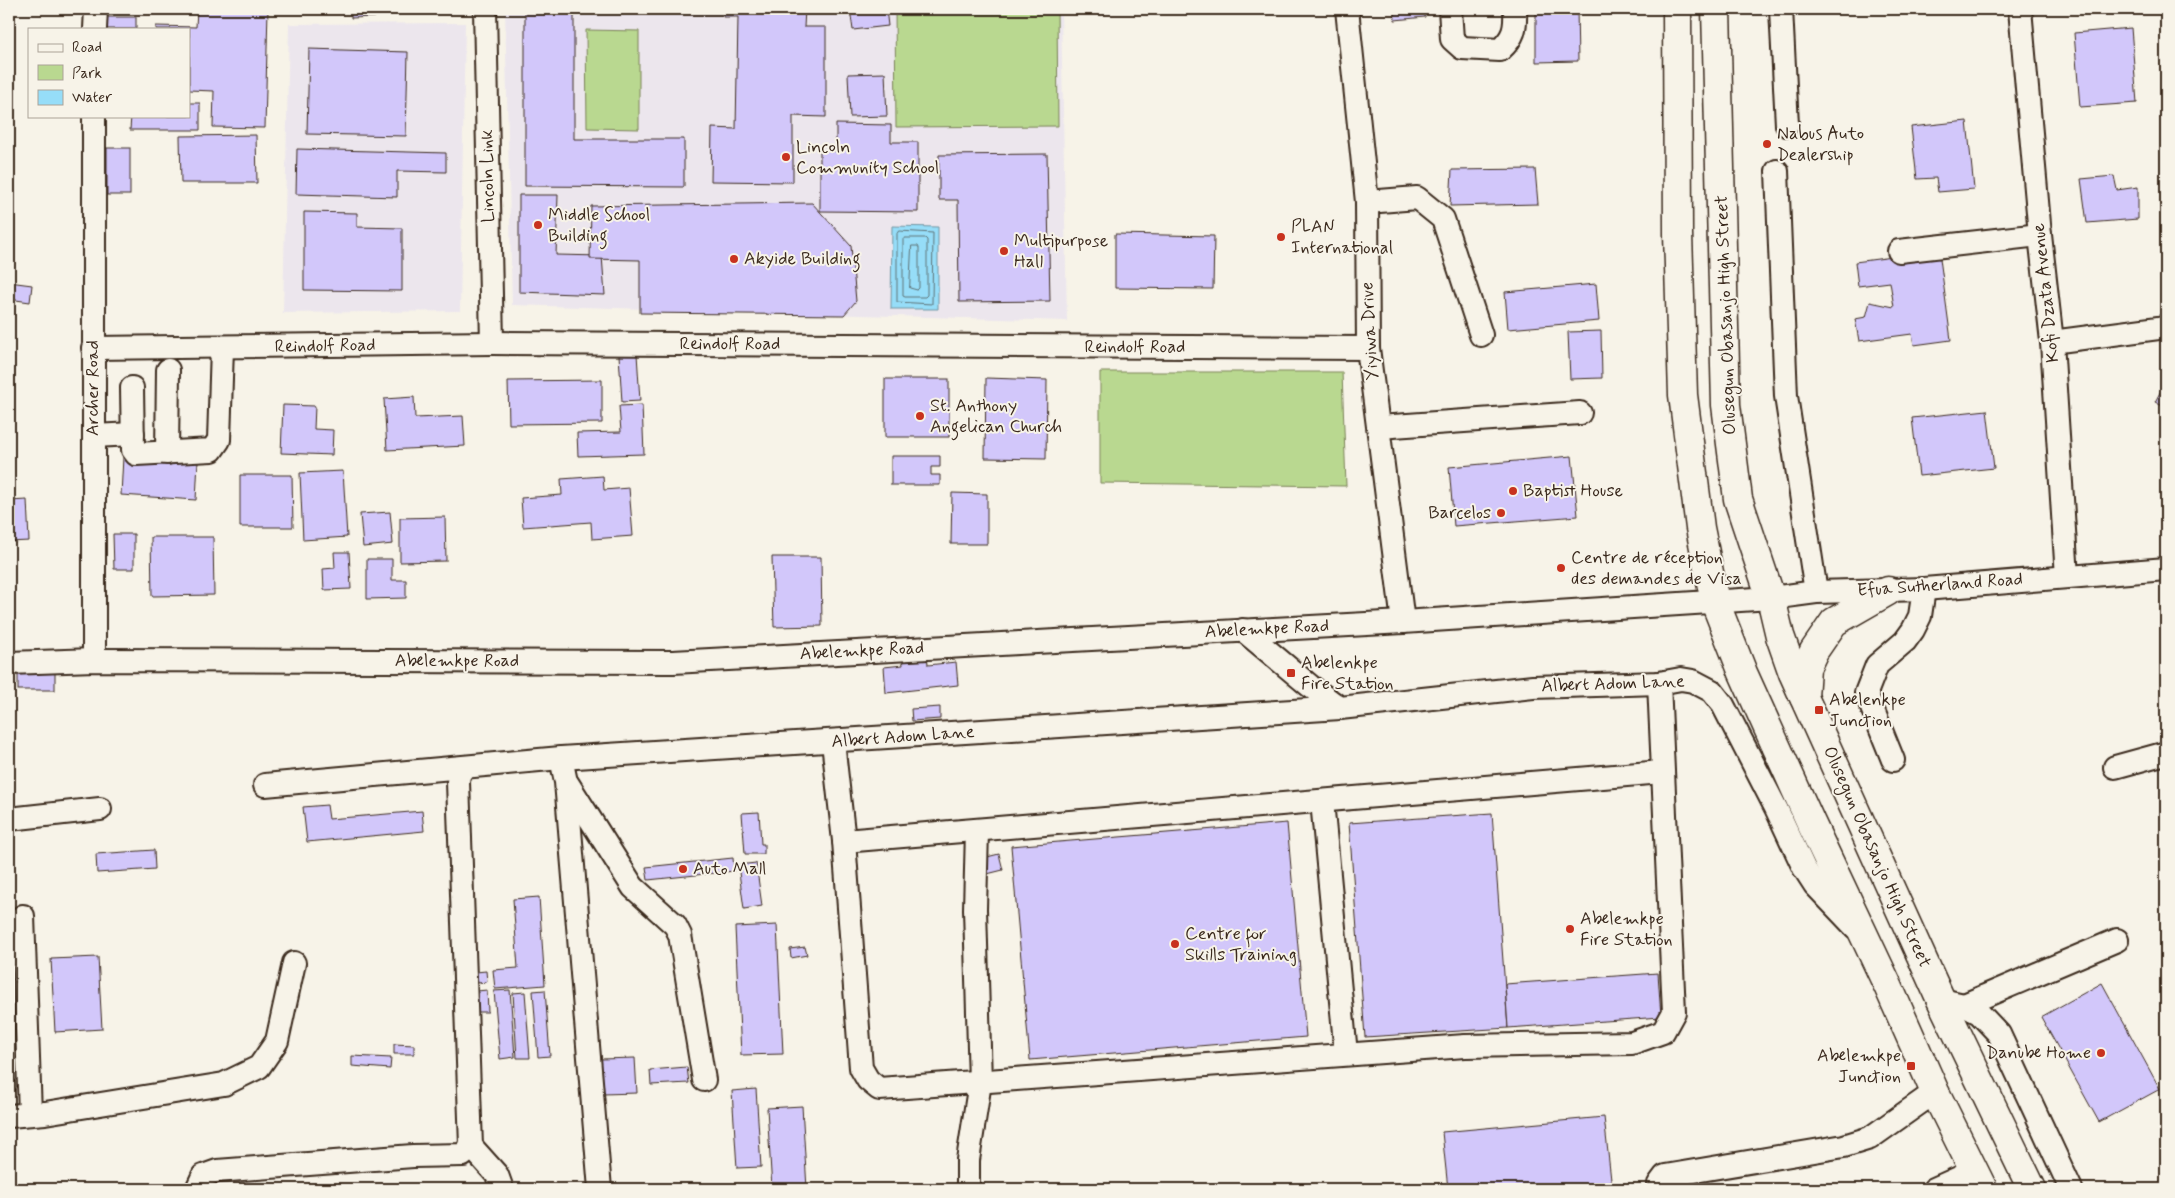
<svg xmlns="http://www.w3.org/2000/svg" width="2175" height="1198" font-family="Mynerve,sans-serif">
	<style>
		.built { fill: #ece6ed }
		.green { fill: #b9d890; stroke: #7a8157 }
		.water { fill: #96ddf8; stroke: #7295a1 }
		.lines { fill: none; stroke-linecap: round; stroke-linejoin: round }
		.shore { stroke: #5f7275; stroke-width: 1 }
		.building { fill: #d2c7fa; stroke: #3b2a1e }
		.minor-casing { stroke: #3b2a1e; stroke-width: 26 }
		.major-casing { stroke: #3b2a1e; stroke-width: 31 }
		.minor { stroke: #f7f3e8; stroke-width: 22 }
		.major { stroke: #f7f3e8; stroke-width: 28 }
		.poi-dot { fill: #c8321e; stroke: #f7f3e8; stroke-width: 2 }
		.labels { text-anchor: middle; dominant-baseline: central; stroke-width: 4; stroke-linejoin: round; paint-order: stroke }
		.poi-label { font-size: 18px; fill: #3b2a1e; stroke: #f7f3e8; text-anchor: start }
		.street-label { font-size: 18px; fill: #3b2a1e; stroke: #f7f3e8 }
	</style>
	<rect width="100%" height="100%" fill="#f7f3e8"/>
	<filter id="ink" filterUnits="userSpaceOnUse"><feTurbulence type="fractalNoise" baseFrequency=".02" numOctaves="2"/><feDisplacementMap in="SourceGraphic" scale="10" xChannelSelector="R" yChannelSelector="G"/><feConvolveMatrix kernelMatrix="1 2 1 2 8 2 1 2 1" color-interpolation-filters="sRGB"/></filter>
	<g filter="url(#ink)">
		<g class="built">
			<path d="M505 9H1061L1067 321 512 305Z"/>
			<path d="M465 23 460 311 283 313 289 24Z"/>
		</g>
		<g class="green">
			<path d="M895 9H1057L1058 126 896 127Z"/>
			<path d="M586 30 639 31V129L587 128Z"/>
			<path d="M1100 372H1342L1346 486 1100 483Z"/>
		</g>
		<path class="water" d="M892 226 938 227V309H891Z"/>
		<g class="lines">
			<g class="shore">
				<path d="M899 231 933 233 932 304 897 302V234Z"/>
				<path d="M905 238H925L927 240V295L925 297H905L903 296V240Z"/>
				<path d="M912 246H918L919 248V288L917 290 910 288Z"/>
			</g>
		</g>
		<g class="building">
			<path d="M197 9H268L265 128 213 127 214 91 189 90V29H156V26L196 27Z"/>
			<path d="M285 9H346V12L285 11Z"/>
			<path d="M351 9H375V17L351 18Z"/>
			<path d="M525 9H574V139H684V187L525 186Z"/>
			<path d="M723 9H805L804 27H826V117L793 116V182L711 181 712 128 736 129 738 17H723Z"/>
			<path d="M850 9H886L888 26 853 30Z"/>
			<path d="M1394 9H1425V17L1395 20Z"/>
			<path d="M1536 9H1577L1578 61 1536 62Z"/>
			<rect x="102" y="17" width="34" height="12"/>
			<path d="M2131 28 2137 103 2080 107 2074 33Z"/>
			<path d="M309 49 408 52 406 136 307 134Z"/>
			<path d="M885 73 887 116 850 117 848 74Z"/>
			<path d="M2163 73H2166V111Z"/>
			<path d="M189 103H200V130H130L131 116H189Z"/>
			<path d="M1967 121 1974 189 1938 192 1936 178 1917 179 1911 127Z"/>
			<path d="M836 124 891 125V142H918V212L820 211V150L836 151Z"/>
			<path d="M256 135 257 183H181L180 136Z"/>
			<rect x="107" y="148" width="23" height="47"/>
			<path d="M297 149 446 153V172L397 171V197L296 194Z"/>
			<path d="M1047 154 1050 301 959 302 958 200H939V155Z"/>
			<path d="M1535 169 1538 204 1450 206 1452 170Z"/>
			<path d="M2114 176 2117 190 2138 187V219L2087 223 2081 179Z"/>
			<path d="M519 195H558L556 255 602 256 605 295 519 292Z"/>
			<path d="M812 203 851 246 856 301 844 315 640 313V260L590 259 591 206Z"/>
			<path d="M304 212 357 213V227L402 228V291L304 290Z"/>
			<path d="M1115 234 1214 236 1213 289 1115 288Z"/>
			<path d="M1939 251 1951 340 1914 345 1912 334 1859 341 1855 319 1866 317 1870 302 1894 307 1890 282 1858 286 1855 262Z"/>
			<path d="M9 282 32 285 30 302 9 299Z"/>
			<path d="M1596 284 1599 321 1508 329 1505 292Z"/>
			<path d="M1601 331 1602 378 1570 379 1568 332Z"/>
			<path d="M637 354 640 401 622 402 619 355Z"/>
			<path d="M986 378 1047 380 1046 459 985 458Z"/>
			<rect x="885" y="379" width="64" height="58"/>
			<path d="M602 380V423L509 424 508 381Z"/>
			<path d="M2166 381V408L2155 402Z"/>
			<path d="M414 397 415 418 463 416 465 446 387 450 384 399Z"/>
			<path d="M283 405 315 406 314 429 333 430 332 455 281 453Z"/>
			<path d="M642 405 644 454 578 456 577 433 621 432 619 406Z"/>
			<path d="M1987 410 1994 468 1919 476 1912 418Z"/>
			<path d="M891 456H940V467H931V475H940V485H891Z"/>
			<path d="M1572 456 1578 516 1454 526 1449 467Z"/>
			<path d="M123 457 198 461 196 500 121 495Z"/>
			<path d="M343 471 347 537 303 540 300 473Z"/>
			<path d="M240 475H292L293 527H240Z"/>
			<path d="M603 476 604 490 629 488 633 536 592 539 591 522 523 527 521 498 562 495 561 479Z"/>
			<path d="M952 493 987 494V544H951Z"/>
			<path d="M27 500 29 541 9 542V501Z"/>
			<path d="M390 512 393 544 363 547 360 514Z"/>
			<path d="M445 517 446 561 400 562V518Z"/>
			<path d="M113 534H134V569H114Z"/>
			<path d="M151 537H213L214 595 152 596Z"/>
			<path d="M334 552H349L351 589 324 590 323 569 335 568Z"/>
			<path d="M772 557H821L822 626 774 627Z"/>
			<path d="M367 559H392V580H406V598L367 599Z"/>
			<path d="M927 654 928 665 956 662 958 685 886 693 884 667 903 665 902 657Z"/>
			<rect x="18" y="666" width="37" height="24"/>
			<path d="M940 707V719L912 721 911 709Z"/>
			<path d="M327 805 329 819 422 811 424 831 307 842 303 807Z"/>
			<path d="M759 812 761 844H764V854H745L742 813Z"/>
			<path d="M1492 813 1508 1028 1365 1037 1349 823Z"/>
			<path d="M1287 823 1306 1037 1030 1060 1011 846Z"/>
			<path d="M154 850 155 869 97 873 96 854Z"/>
			<path d="M999 854 1003 870 987 874 983 858Z"/>
			<path d="M733 858 734 871 648 880 646 867Z"/>
			<path d="M756 863 762 906 744 909 738 865Z"/>
			<path d="M539 897 545 985 495 989 493 970 518 968 513 899Z"/>
			<path d="M777 925 783 1054 741 1055 735 927Z"/>
			<path d="M805 947 807 955 791 958 790 949Z"/>
			<path d="M98 957 102 1029 55 1032 51 959Z"/>
			<path d="M486 971 487 982 478 983 476 972Z"/>
			<path d="M1658 973 1661 1017 1508 1028 1505 984Z"/>
			<path d="M2102 983 2160 1089 2099 1122 2041 1017Z"/>
			<path d="M487 990 488 1012H478L477 991Z"/>
			<path d="M510 990 515 1057 500 1059 494 991Z"/>
			<path d="M545 990 550 1056 538 1057 533 991Z"/>
			<path d="M525 992 530 1058H517L513 993Z"/>
			<path d="M394 1044 414 1045V1054H394Z"/>
			<path d="M352 1056 391 1058 390 1069 352 1066Z"/>
			<path d="M635 1058 637 1093 603 1094 601 1059Z"/>
			<path d="M687 1067 689 1083 651 1085 650 1070Z"/>
			<path d="M756 1089 761 1167 737 1168 732 1091Z"/>
			<path d="M802 1106 807 1189H772L767 1108Z"/>
			<path d="M1604 1117 1612 1189H1448L1442 1132Z"/>
		</g>
		<g class="lines">
			<g class="minor-casing">
				<g id="minor">
					<path d="M485 9 492 343"/>
					<path d="M1347 9 1367 202 1368 348 1403 622"/>
					<path d="M1450 9 1452 39 1462 48 1500 50C1514 37 1516 29 1515 9"/>
					<path d="M1781 9 1787 125"/>
					<path d="M2020 9 2040 235 2052 342 2067 577"/>
					<path d="M95 29 96 9"/>
					<path d="M94 116V660"/>
					<path d="M1777 171 1786 396 1816 592"/>
					<path d="M1367 202 1417 198 1443 219 1481 335"/>
					<path d="M1899 251 2040 235"/>
					<path d="M2052 342 2166 327"/>
					<path d="M93 348 492 343 1368 348"/>
					<path d="M132 388 133 450 136 454 212 450 219 440 222 347"/>
					<path d="M1379 427 1580 413"/>
					<path d="M94 436 133 434"/>
					<path d="M167 453 168 370"/>
					<path d="M1243 630 1310 686 1340 708 1533 687 1659 683 1681 679 1693 681 1712 691 1723 705 1776 808 1804 868 1815 885 1855 927"/>
					<path d="M9 663 94 660 673 662 1403 622 1771 598 1816 592 1924 589 2166 569"/>
					<path d="M833 742 844 841 861 1068 868 1080 879 1089 1465 1046 1632 1043 1663 1032 1674 1012 1659 683"/>
					<path d="M561 758 566 782 600 1189"/>
					<path d="M1893 760 1866 693 1877 665 1905 641 1913 630 1920 616 1924 589"/>
					<path d="M2115 767 2166 753"/>
					<path d="M568 784 633 887 675 925 680 935 704 1080"/>
					<path d="M265 785 561 758 1340 708"/>
					<path d="M1322 801 1346 1054"/>
					<path d="M9 819 100 809"/>
					<path d="M844 841 1662 772"/>
					<path d="M23 916 30 1114"/>
					<path d="M1941 1000 1964 1005 1979 1013 1999 1034 2071 1189"/>
					<path d="M1964 1005 2117 940"/>
					<path d="M9 1116 45 1113 224 1084 259 1067 277 1041 294 963"/>
					<path d="M471 1146 497 1175 502 1189"/>
					<path d="M197 1189 203 1176 217 1171 413 1156 463 1155 471 1146 458 782 459 774 465 767"/>
					<path d="M968 1189V1160L980 1082 975 909 977 830"/>
					<path d="M1659 1189V1184L1665 1176 1844 1146 1870 1138 1935 1092"/>
					<path d="M1934 1189 1974 1171"/>
				</g>
			</g>
			<g class="major-casing">
				<g id="major">
					<path d="M1677 9 1678 234 1683 395 1700 528 1715 602 1743 673 1811 823 1888 986 1935 1092 1983 1189"/>
					<path d="M1716 9 1726 405 1738 499 1771 598 1780 636 1793 673 1941 1000 2032 1189"/>
					<path d="M1804 697 1806 668 1814 651 1834 622 1888 591"/>
				</g>
			</g>
			<use href="#minor" class="minor"/>
			<use href="#major" class="major"/>
		</g>
	</g>
	<g class="poi-dot">
		<circle cx="1767" cy="144" r="5"/>
		<circle cx="786" cy="157" r="5"/>
		<circle cx="538" cy="225" r="5"/>
		<circle cx="1281" cy="237" r="5"/>
		<circle cx="1004" cy="251" r="5"/>
		<circle cx="734" cy="259" r="5"/>
		<circle cx="920" cy="416" r="5"/>
		<circle cx="1513" cy="491" r="5"/>
		<circle cx="1501" cy="513" r="5"/>
		<circle cx="1561" cy="568" r="5"/>
		<rect x="1286" y="668" width="10" height="10" rx="2.5"/>
		<rect x="1814" y="705" width="10" height="10" rx="2.5"/>
		<circle cx="683" cy="869" r="5"/>
		<circle cx="1570" cy="929" r="5"/>
		<circle cx="1175" cy="944" r="5"/>
		<circle cx="2101" cy="1053" r="5"/>
		<rect x="1906" y="1061" width="10" height="10" rx="2.5"/>
	</g>
	<g class="labels">
		<g class="poi-label">
			<text x="1777" y="134">Nabus Auto<tspan x="1777" dy="21">Dealership</tspan></text>
			<text x="796" y="147">Lincoln<tspan x="796" dy="21">Community School</tspan></text>
			<text x="548" y="215">Middle School<tspan x="548" dy="21">Building</tspan></text>
			<text x="1291" y="227">PLAN<tspan x="1291" dy="21">International</tspan></text>
			<text x="1014" y="241">Multipurpose<tspan x="1014" dy="21">Hall</tspan></text>
			<text x="744" y="259">Akyide Building</text>
			<text x="930" y="406">St. Anthony<tspan x="930" dy="21">Angelican Church</tspan></text>
			<text x="1523" y="491">Baptist House</text>
			<text x="1491" y="513" text-anchor="end">Barcelos</text>
			<text x="1571" y="558">Centre de réception<tspan x="1571" dy="21">des demandes de Visa</tspan></text>
			<text x="1301" y="663">Abelenkpe<tspan x="1301" dy="21">Fire Station</tspan></text>
			<text x="1829" y="700">Abelenkpe<tspan x="1829" dy="21">Junction</tspan></text>
			<text x="693" y="869">Auto Mall</text>
			<text x="1580" y="919">Abelemkpe<tspan x="1580" dy="21">Fire Station</tspan></text>
			<text x="1185" y="934">Centre for<tspan x="1185" dy="21">Skills Training</tspan></text>
			<text x="2091" y="1053" text-anchor="end">Danube Home</text>
			<text x="1901" y="1056" text-anchor="end">Abelemkpe<tspan x="1901" dy="21">Junction</tspan></text>
		</g>
		<g class="street-label">
			<text transform="translate(488 176) rotate(-91)">Lincoln Link</text>
			<text transform="translate(2046 293) rotate(-96)">Kofi Dzata Avenue</text>
			<text transform="translate(1726 315) rotate(-92)">Olusegun Obasanjo High Street</text>
			<text transform="translate(1370 331) rotate(-93)">Yiyiwa Drive</text>
			<text x="730" y="344">Reindolf Road</text>
			<text transform="translate(325 346) rotate(-1)">Reindolf Road</text>
			<text x="1135" y="347">Reindolf Road</text>
			<text transform="translate(93 388) rotate(-90)">Archer Road</text>
			<text transform="translate(1940 585) rotate(-4)">Efua Sutherland Road</text>
			<text transform="translate(1267 629) rotate(-3)">Abelemkpe Road</text>
			<text transform="translate(862 651) rotate(-3)">Abelemkpe Road</text>
			<text x="457" y="661">Abelemkpe Road</text>
			<text transform="translate(1613 684) rotate(-2)">Albert Adom Lane</text>
			<text transform="translate(903 737) rotate(-4)">Albert Adom Lane</text>
			<text transform="translate(1877 857) rotate(66)">Olusegun Obasanjo High Street</text>
		</g>
	</g>
	<rect width="2175" height="1198" fill="none" stroke="#f7f3e8" stroke-width="30"/>
	<rect x="15" y="15" width="2145" height="1168" fill="none" stroke="#3b2a1e" stroke-width="2" filter="url(#ink)"/>
	<rect x="28" y="28" width="162" height="90" fill="#f7f3e8" stroke="#aca397"/>
	<rect x="38" y="44" width="25" height="8" fill="#f7f3e8" stroke="#aca397"/>
	<text x="72" y="52" font-size="15" fill="#3b2a1e">Road</text>
	<rect x="38" y="65" width="25" height="15" fill="#b9d890" stroke="#aca397"/>
	<text x="72" y="78" font-size="15" fill="#3b2a1e">Park</text>
	<rect x="38" y="90" width="25" height="15" fill="#96ddf8" stroke="#aca397"/>
	<text x="72" y="102" font-size="15" fill="#3b2a1e">Water</text>
</svg>
